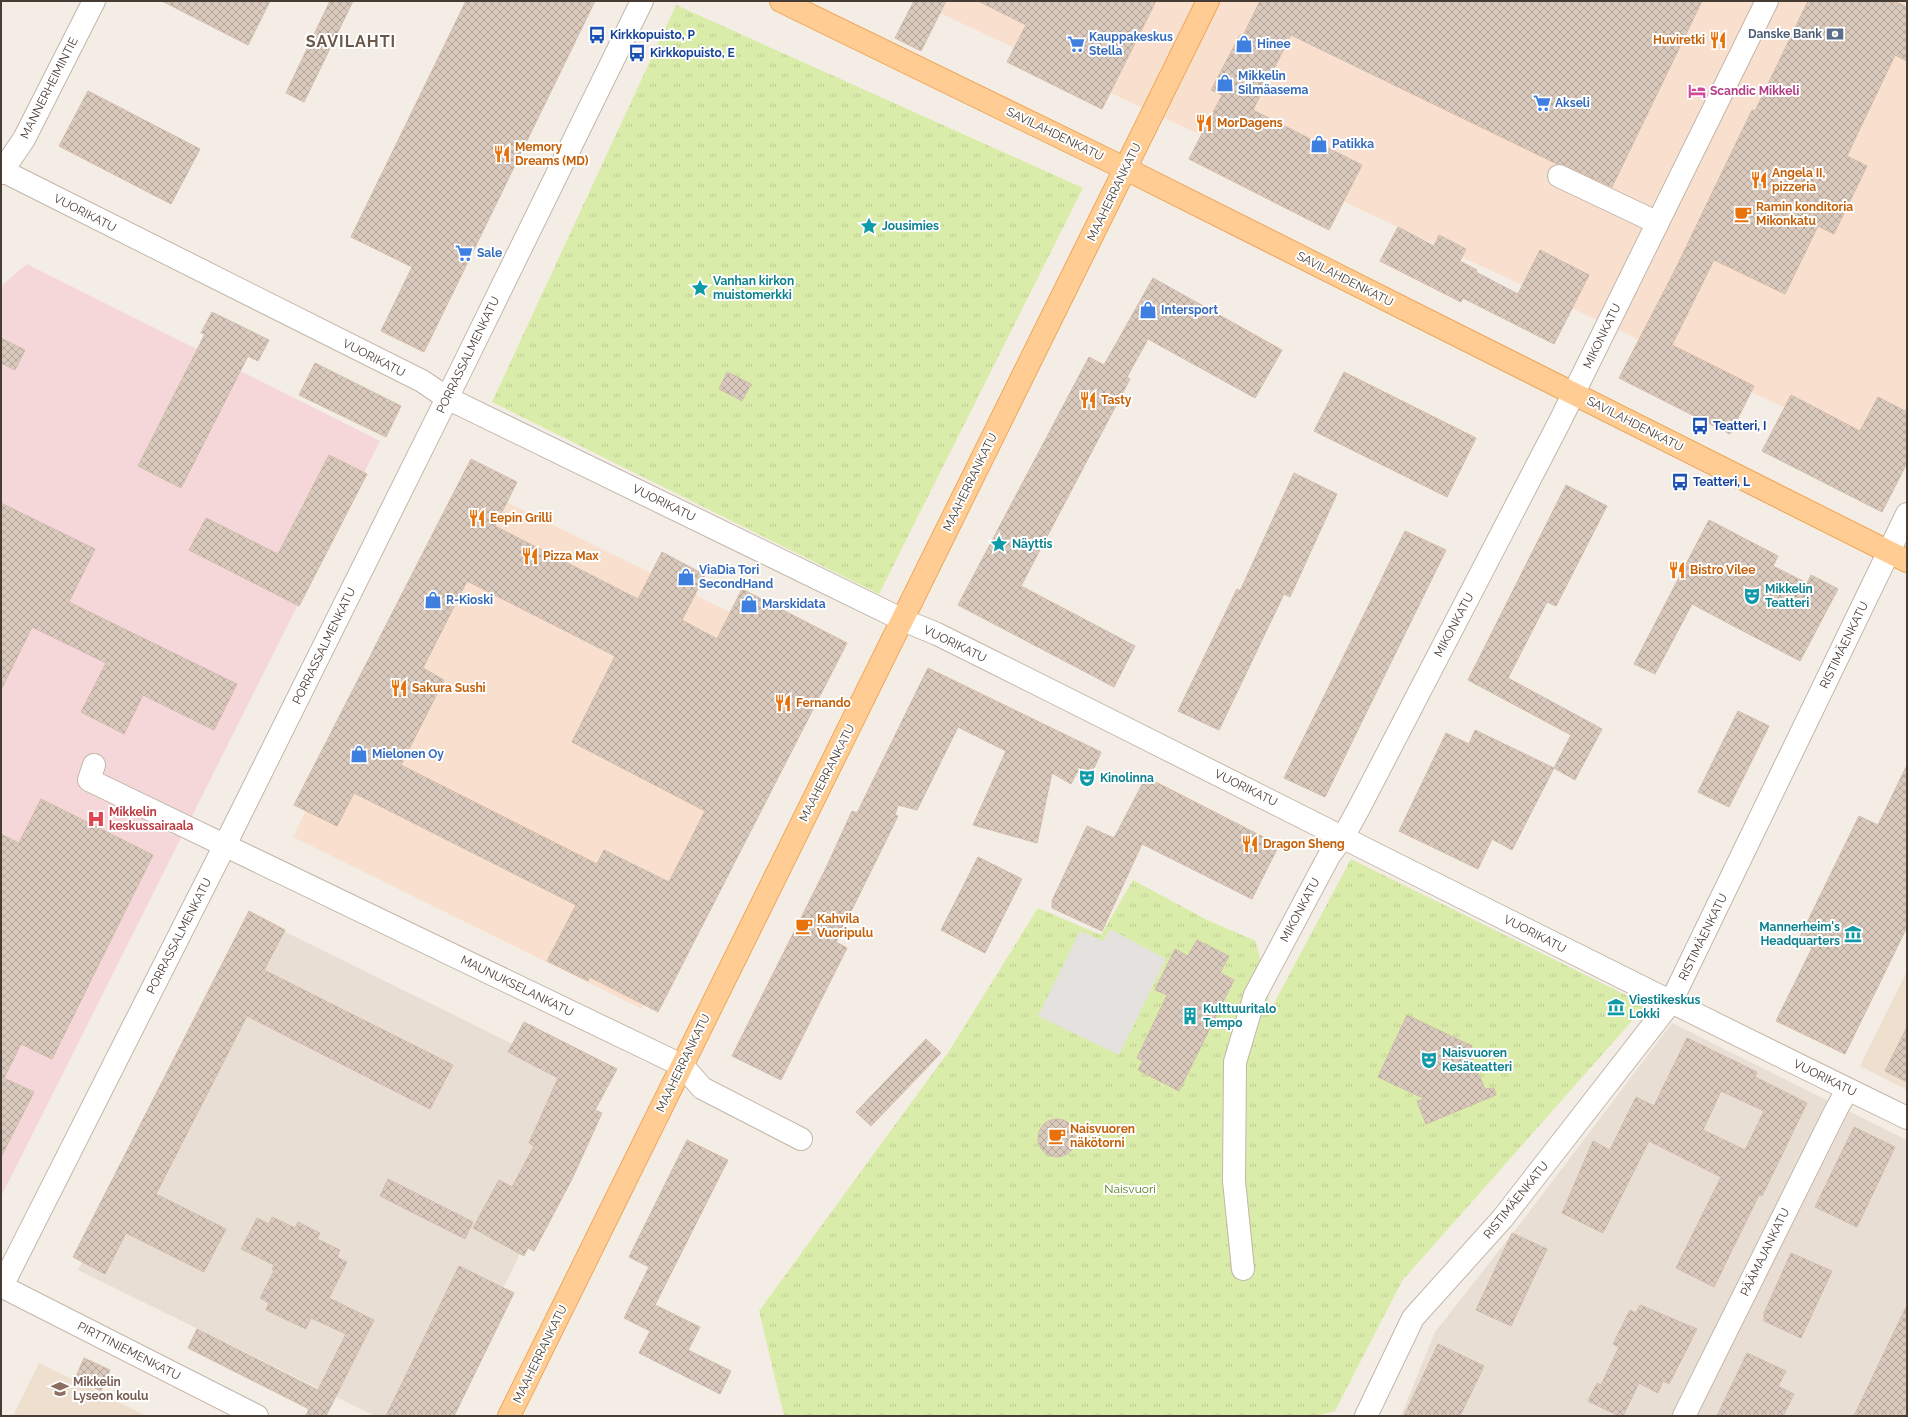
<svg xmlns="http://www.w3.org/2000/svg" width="1908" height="1417" font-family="Raleway,sans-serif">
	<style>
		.residential { fill: #e9ded3 }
		.commercial { fill: #f8dfce }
		.education { fill: #efdfce }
		.medical { fill: #f6d7d9 }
		.grass { fill: url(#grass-tufts) }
		.parking { fill: #e4e1de }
		.building { fill: url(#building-cross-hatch); stroke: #d2bdac; fill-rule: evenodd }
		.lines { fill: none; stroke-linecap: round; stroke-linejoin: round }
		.minor-casing { stroke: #c3b6aa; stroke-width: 24 }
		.major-casing { stroke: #eea759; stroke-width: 24 }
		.minor { stroke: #fff; stroke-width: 22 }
		.major { stroke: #ffcd93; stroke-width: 22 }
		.labels { text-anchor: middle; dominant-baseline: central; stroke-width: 4; stroke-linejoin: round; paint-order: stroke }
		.service-label { font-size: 12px; font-weight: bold; fill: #4e5e75; stroke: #fff; text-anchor: end }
		.transit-label { font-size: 12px; font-weight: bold; fill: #164399; stroke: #fff; text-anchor: start }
		.shop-label { font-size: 12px; font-weight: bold; fill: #366cbe; stroke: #fff; text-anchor: start }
		.food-label { font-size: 12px; font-weight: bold; fill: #c56008; stroke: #fff; text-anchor: start }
		.street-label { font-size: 12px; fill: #473c34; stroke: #fff }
		.hotel-label { font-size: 12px; font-weight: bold; fill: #b23c85; stroke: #fff; text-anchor: start }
		.culture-label { font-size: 12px; font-weight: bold; fill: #0d838f; stroke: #fff; text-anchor: start }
		.health-label { font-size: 12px; font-weight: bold; fill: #be3a42; stroke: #fff; text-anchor: start }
		.park-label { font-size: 12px; fill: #557e22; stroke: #fff }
		.education-label { font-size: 12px; font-weight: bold; fill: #785e54; stroke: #fff; text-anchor: start }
		.district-label { font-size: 16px; font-weight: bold; letter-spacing: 1px; fill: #6b584a; stroke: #fff }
	</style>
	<defs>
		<pattern id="grass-tufts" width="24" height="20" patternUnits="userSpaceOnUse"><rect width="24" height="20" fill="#daecaa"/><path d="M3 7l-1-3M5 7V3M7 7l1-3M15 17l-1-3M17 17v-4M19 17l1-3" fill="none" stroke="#bccb93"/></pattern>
		<pattern id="building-cross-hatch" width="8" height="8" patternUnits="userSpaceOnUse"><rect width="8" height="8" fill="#dac9bd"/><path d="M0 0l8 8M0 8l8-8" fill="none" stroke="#b3a49a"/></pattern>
	</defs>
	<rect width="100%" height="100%" fill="#f4ede5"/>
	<g class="residential">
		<path d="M253 916 602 1088 440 1416H375L78 1270Z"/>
		<path d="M1672 1023 1907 1140V1416H1401L1435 1332 1523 1220Z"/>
	</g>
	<g class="commercial">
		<path d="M914 1H1907V451L1901 462Z"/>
		<path d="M468 483 817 655 642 1009 293 837Z"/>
	</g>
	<g class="education">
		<path d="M1907 971V1090L1860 1066Z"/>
		<path d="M39 1363 147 1416H13Z"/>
	</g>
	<path class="medical" d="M27 264 380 441 1 1197V286Z"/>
	<g class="grass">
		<path d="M676 5 1083 188 879 594 492 402Z"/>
		<path d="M1351 859 1646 1005 1402 1281 1335 1411 1316 1416H784L759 1311 949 1051 1038 908 1101 935 1133 880 1207 920 1256 941 1271 1009Z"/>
	</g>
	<path class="parking" d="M1110 929 1166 959 1119 1055 1038 1016 1080 931 1103 941Z"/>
	<g class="building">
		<path d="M162 1H270L248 45Z"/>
		<path d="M330 1H353L304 102 286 93Z"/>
		<path d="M466 1H595L424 352 381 331 412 267 351 237Z"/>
		<path d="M914 1H946L921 51 895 38Z"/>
		<path d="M978 1H1156L1102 109 1007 62 1026 25Z"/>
		<path d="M1260 1H1702L1612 187 1564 165 1557 164 1291 35 1253 110 1362 165 1329 230 1189 159 1222 95 1211 90 1240 35 1243 36Z"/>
		<path d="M1808 1H1894L1907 7V61L1895 55 1847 156 1867 166 1834 234 1818 226 1785 294 1714 260 1672 345 1754 386 1730 434 1619 378 1675 270 1752 110 1755 111Z"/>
		<path d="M88 91 200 149 171 204 59 146Z"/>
		<path d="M1398 227 1434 246 1439 235 1466 249 1460 261 1477 270 1476 272 1518 294 1540 250 1589 275 1554 344 1463 298 1461 302 1380 261Z"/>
		<path d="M1153 278 1282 350 1255 398 1148 339 1127 377 1130 379 1021 586 1135 646 1114 687 958 605 1089 357 1104 365Z"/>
		<path d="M212 312 269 340 258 361 248 356 181 488 138 466 205 334 201 333Z"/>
		<path d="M1 338 25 350 15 370 1 363Z"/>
		<path d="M315 363 401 406 386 437 299 395Z"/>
		<path d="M727 372 751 384 742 401 719 389Z"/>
		<path d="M1344 372 1476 438 1447 497 1314 431Z"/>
		<path d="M1791 395 1860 431 1878 397 1907 412V463L1882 512 1762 451Z"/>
		<path d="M329 455 367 474 299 606 189 550 206 518 278 554Z"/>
		<path d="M471 459 517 482 495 526 638 599 662 552 705 575 682 620 717 639 742 589 847 643 658 1012 590 977 588 981 547 961 576 905 354 793 337 826 294 805ZM467 581 615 656 572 742 705 811 669 882 604 850 597 864 401 765 444 680 423 668Z"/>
		<path d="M1294 473 1337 494 1290 597 1284 594 1219 730 1178 711 1237 589 1240 591Z"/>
		<path d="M1566 485 1607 506 1556 606 1547 602 1508 678 1602 729 1575 780 1554 768 1571 735 1468 680Z"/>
		<path d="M1 503 95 549 69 602 237 684 214 730 143 695 124 734 81 712 106 663 32 627 1 690Z"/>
		<path d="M1709 520 1778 556 1773 566 1807 583 1811 575 1838 589 1800 661 1692 604 1655 674 1634 664Z"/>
		<path d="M1405 531 1446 550 1325 797 1284 778Z"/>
		<path d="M928 668 1101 752 1090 778 1077 772 1071 784 1052 773 1037 843 973 825 1006 751 958 727 917 810 898 805 895 815 898 816 836 942 847 948 781 1080 732 1056 826 868 852 811 857 813Z"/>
		<path d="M1738 711 1769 726 1729 807 1698 792Z"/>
		<path d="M1475 730 1554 768 1512 850 1492 839 1478 869 1399 831 1446 733 1469 744Z"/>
		<path d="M1907 765V927L1845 1054 1776 1021 1812 948 1798 941 1859 816 1878 825Z"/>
		<path d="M1146 777 1279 845 1252 899 1142 844 1102 931 1052 908V901L1087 826 1114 838Z"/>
		<path d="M41 799 153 855 52 1059 21 1044 4 1078 34 1092 1 1157V834L19 843Z"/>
		<path d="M978 857 1022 879 985 953 941 930Z"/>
		<path d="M249 911 285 930 264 970 453 1065 430 1109 247 1016 156 1194 226 1229 204 1272 126 1233 105 1274 73 1257Z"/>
		<path d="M1197 940 1229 956 1220 973 1234 980 1179 1091 1138 1070 1143 1061 1137 1058 1167 995 1155 990 1175 949 1188 956Z"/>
		<path d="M1407 1015 1472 1046 1470 1054 1485 1089 1494 1088 1496 1095 1426 1124 1417 1101 1425 1099 1378 1077Z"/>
		<path d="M524 1022 617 1069 595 1110 602 1113 572 1179 534 1251 528 1248 524 1256 473 1228 499 1180 512 1187 534 1146 529 1143 558 1078 508 1052Z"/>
		<path d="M1907 1027V1082L1885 1071Z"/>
		<path d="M1687 1038 1757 1072 1755 1077 1807 1103 1762 1196 1759 1195 1714 1287 1676 1268 1721 1177 1649 1141 1603 1233 1562 1213 1593 1141 1610 1150 1636 1097 1654 1106ZM1721 1091 1764 1111 1745 1150 1703 1130Z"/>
		<path d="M926 1039 941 1053 871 1126 856 1112Z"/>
		<circle cx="1057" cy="1138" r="19"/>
		<path d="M1854 1127 1895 1147 1857 1227 1815 1207Z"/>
		<path d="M687 1140 728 1160 655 1305 700 1327 688 1350 731 1371 720 1394 639 1353 650 1331 624 1318 649 1267 629 1257Z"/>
		<path d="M388 1179 473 1222 465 1239 380 1196Z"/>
		<path d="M272 1217 295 1228 298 1222 320 1233 317 1239 340 1250 337 1257 347 1262 329 1298 374 1320 326 1416H306L309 1409 188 1348 197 1329 318 1390 346 1334 311 1318 306 1329 266 1310 269 1303 260 1298 274 1271 272 1269 274 1265 241 1249 257 1218 269 1224Z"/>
		<path d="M1512 1233 1547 1249 1511 1326 1476 1310Z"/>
		<path d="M1791 1253 1832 1271 1801 1338 1764 1321V1313Z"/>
		<path d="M459 1266 514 1293 454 1416H386Z"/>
		<path d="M1640 1305 1697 1329 1669 1384 1663 1381 1658 1393 1639 1383 1623 1416H1619L1588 1401 1597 1383 1601 1385 1619 1347 1613 1344 1630 1310 1636 1313Z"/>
		<path d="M1907 1305V1416H1854Z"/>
		<path d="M1438 1344 1484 1366 1460 1416H1404Z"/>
		<path d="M1747 1353 1786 1371 1778 1386 1794 1394 1783 1416H1717Z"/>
		<path d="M84 1358 110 1370 101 1391 75 1379Z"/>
	</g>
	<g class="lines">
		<g class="minor-casing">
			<g id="minor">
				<path d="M3 171 422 381 447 398 903 620 937 634C1261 795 1582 960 1907 1118"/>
				<path d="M1 173 24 139 94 1"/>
				<path d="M1559 176 1658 223"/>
				<path d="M94 765 89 780 654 1052 683 1066 702 1088 801 1139"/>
				<path d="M1243 1269 1234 1181 1235 1062 1255 995 1329 856 1343 837 1358 810 1559 423 1767 1"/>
				<path d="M1 1286 257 1416"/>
				<path d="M1 1288 225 845 463 366 642 1"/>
				<path d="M1366 1416 1413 1318 1502 1219 1671 1002 1907 514"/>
				<path d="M1684 1416 1836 1110 1847 1090"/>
			</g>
		</g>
		<g class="major-casing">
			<g id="major">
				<path d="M781 1 1126 169 1907 561"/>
				<path d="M509 1416 1208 1"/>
			</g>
		</g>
		<use href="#minor" class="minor"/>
		<use href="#major" class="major"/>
	</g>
	<defs>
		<g id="bank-bare" transform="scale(1.38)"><path d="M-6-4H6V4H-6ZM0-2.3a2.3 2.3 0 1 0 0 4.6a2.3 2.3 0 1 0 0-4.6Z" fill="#5c6f8a" stroke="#fff" stroke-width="2.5" paint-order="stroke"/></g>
		<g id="bus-bare" transform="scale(1.38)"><path d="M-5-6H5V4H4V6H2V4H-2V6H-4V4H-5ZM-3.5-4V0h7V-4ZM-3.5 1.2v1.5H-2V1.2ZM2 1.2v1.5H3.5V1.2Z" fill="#1a4fb4" stroke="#fff" stroke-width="2.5" paint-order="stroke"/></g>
		<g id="restaurant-bare" transform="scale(1.38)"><path d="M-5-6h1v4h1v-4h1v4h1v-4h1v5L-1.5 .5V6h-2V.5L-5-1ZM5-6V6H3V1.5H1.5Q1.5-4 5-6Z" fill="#e8710a" stroke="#fff" stroke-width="2.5" paint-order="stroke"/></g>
		<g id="supermarket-bare" transform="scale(1.38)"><path d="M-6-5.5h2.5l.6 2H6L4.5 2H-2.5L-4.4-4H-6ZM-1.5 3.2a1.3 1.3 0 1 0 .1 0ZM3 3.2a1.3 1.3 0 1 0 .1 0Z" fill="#3f7fe0" stroke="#fff" stroke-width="2.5" paint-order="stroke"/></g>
		<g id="shop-bare" transform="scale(1.38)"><path d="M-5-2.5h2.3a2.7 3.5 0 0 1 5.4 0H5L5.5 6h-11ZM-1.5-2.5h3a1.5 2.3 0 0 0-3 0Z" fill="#3f7fe0" stroke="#fff" stroke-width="2.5" paint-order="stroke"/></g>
		<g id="hotel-bare" transform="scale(1.38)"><path d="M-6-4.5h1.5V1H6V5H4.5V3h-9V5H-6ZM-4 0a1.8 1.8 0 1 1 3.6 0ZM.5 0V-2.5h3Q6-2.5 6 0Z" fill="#d1479c" stroke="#fff" stroke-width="2.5" paint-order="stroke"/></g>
		<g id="cafe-bare" transform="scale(1.38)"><path d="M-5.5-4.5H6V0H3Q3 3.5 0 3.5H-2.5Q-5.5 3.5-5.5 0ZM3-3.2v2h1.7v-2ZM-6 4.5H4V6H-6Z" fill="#e8710a" stroke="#fff" stroke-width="2.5" paint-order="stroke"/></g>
		<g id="sight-bare" transform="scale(1.38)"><path d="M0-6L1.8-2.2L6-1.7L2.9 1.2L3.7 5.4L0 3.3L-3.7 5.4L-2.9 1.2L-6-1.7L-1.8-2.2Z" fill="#0f9aa8" stroke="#fff" stroke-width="2.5" paint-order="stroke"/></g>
		<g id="theatre-bare" transform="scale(1.38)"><path d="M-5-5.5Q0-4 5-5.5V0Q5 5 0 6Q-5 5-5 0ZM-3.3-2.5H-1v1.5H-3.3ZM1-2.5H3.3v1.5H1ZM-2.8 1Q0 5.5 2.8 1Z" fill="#0f9aa8" stroke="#fff" stroke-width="2.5" paint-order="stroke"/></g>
		<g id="hospital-bare" transform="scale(1.38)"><path d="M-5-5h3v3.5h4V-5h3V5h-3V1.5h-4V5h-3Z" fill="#e0444e" stroke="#fff" stroke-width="2.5" paint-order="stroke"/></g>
		<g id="museum-bare" transform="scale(1.38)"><path d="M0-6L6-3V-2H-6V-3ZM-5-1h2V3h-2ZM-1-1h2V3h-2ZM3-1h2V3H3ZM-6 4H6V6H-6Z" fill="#0f9aa8" stroke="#fff" stroke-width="2.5" paint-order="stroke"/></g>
		<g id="building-bare" transform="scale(1.38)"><path d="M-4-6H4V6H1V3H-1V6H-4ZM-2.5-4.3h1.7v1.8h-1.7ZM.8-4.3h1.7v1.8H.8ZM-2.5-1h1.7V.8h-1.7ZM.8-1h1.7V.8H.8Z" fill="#0f9aa8" stroke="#fff" stroke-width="2.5" paint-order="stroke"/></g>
		<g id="school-bare" transform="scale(1.38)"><path d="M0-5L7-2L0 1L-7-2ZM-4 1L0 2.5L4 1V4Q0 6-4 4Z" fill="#8d6e63" stroke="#fff" stroke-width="2.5" paint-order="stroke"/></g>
	</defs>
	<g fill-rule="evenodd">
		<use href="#bank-bare" x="1835" y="34"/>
		<use href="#bus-bare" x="597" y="35"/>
		<use href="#restaurant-bare" x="1718" y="40"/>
		<use href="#supermarket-bare" x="1076" y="44"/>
		<use href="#shop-bare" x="1244" y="44"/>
		<use href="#bus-bare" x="637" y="53"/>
		<use href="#shop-bare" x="1225" y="83"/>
		<use href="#hotel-bare" x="1697" y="91"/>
		<use href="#supermarket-bare" x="1542" y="103"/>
		<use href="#restaurant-bare" x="1204" y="123"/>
		<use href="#shop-bare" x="1319" y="144"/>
		<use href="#restaurant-bare" x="502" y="154"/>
		<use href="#restaurant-bare" x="1759" y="180"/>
		<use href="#cafe-bare" x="1743" y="214"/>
		<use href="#sight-bare" x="869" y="226"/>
		<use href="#supermarket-bare" x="464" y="253"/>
		<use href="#sight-bare" x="700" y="288"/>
		<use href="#shop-bare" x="1148" y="310"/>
		<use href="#restaurant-bare" x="1088" y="400"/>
		<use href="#bus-bare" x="1700" y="426"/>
		<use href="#bus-bare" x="1680" y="482"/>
		<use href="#restaurant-bare" x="477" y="518"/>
		<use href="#sight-bare" x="999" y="544"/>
		<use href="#restaurant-bare" x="530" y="556"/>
		<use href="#restaurant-bare" x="1677" y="570"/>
		<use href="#shop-bare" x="686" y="577"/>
		<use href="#theatre-bare" x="1752" y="596"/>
		<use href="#shop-bare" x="433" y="600"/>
		<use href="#shop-bare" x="749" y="604"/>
		<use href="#restaurant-bare" x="399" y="688"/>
		<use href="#restaurant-bare" x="783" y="703"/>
		<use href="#shop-bare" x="359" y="754"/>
		<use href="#theatre-bare" x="1087" y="778"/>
		<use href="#hospital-bare" x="96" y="819"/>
		<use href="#restaurant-bare" x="1250" y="844"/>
		<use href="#cafe-bare" x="804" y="926"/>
		<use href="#museum-bare" x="1853" y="934"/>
		<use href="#museum-bare" x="1616" y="1007"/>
		<use href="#building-bare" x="1190" y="1016"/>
		<use href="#theatre-bare" x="1429" y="1060"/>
		<use href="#cafe-bare" x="1057" y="1136"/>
		<use href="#school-bare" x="60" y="1389"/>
	</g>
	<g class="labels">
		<g class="service-label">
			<text x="1822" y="34">Danske Bank</text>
		</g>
		<g class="transit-label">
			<text x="610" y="35">Kirkkopuisto, P</text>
			<text x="650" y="53">Kirkkopuisto, E</text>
			<text x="1713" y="426">Teatteri, I</text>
			<text x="1693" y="482">Teatteri, L</text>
		</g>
		<g class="shop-label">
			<text x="1089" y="37">Kauppakeskus<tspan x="1089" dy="14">Stella</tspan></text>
			<text x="1257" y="44">Hinee</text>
			<text x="1238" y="76">Mikkelin<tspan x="1238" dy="14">Silmäasema</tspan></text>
			<text x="1555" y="103">Akseli</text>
			<text x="1332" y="144">Patikka</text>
			<text x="477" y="253">Sale</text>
			<text x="1161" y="310">Intersport</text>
			<text x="699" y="570">ViaDia Tori<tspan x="699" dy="14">SecondHand</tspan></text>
			<text x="446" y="600">R-Kioski</text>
			<text x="762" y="604">Marskidata</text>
			<text x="372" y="754">Mielonen Oy</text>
		</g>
		<g class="food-label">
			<text x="1705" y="40" text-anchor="end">Huviretki</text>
			<text x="1217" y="123">MorDagens</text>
			<text x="515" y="147">Memory<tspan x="515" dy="14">Dreams (MD)</tspan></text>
			<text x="1772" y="173">Angela II,<tspan x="1772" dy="14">pizzeria</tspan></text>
			<text x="1756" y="207">Ramin konditoria<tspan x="1756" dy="14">Mikonkatu</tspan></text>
			<text x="1101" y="400">Tasty</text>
			<text x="490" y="518">Eepin Grilli</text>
			<text x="543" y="556">Pizza Max</text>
			<text x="1690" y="570">Bistro Vilee</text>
			<text x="412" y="688">Sakura Sushi</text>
			<text x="796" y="703">Fernando</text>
			<text x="1263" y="844">Dragon Sheng</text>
			<text x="817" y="919">Kahvila<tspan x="817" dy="14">Vuoripulu</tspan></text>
			<text x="1070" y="1129">Naisvuoren<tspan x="1070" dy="14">näkötorni</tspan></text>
		</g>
		<g class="street-label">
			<text transform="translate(49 88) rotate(-63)">MANNERHEIMINTIE</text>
			<text transform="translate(1055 134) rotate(26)">SAVILAHDENKATU</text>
			<text transform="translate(1114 192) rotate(-64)">MAAHERRANKATU</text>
			<text transform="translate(85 213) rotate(27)">VUORIKATU</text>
			<text transform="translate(1345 279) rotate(27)">SAVILAHDENKATU</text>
			<text transform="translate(1602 336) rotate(-64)">MIKONKATU</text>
			<text transform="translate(468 355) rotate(-64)">PORRASSALMENKATU</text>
			<text transform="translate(374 358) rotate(27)">VUORIKATU</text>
			<text transform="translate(1635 424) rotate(27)">SAVILAHDENKATU</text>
			<text transform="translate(970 482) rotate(-64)">MAAHERRANKATU</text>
			<text transform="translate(664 503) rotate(26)">VUORIKATU</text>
			<text transform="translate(1454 625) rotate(-62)">MIKONKATU</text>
			<text transform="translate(955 644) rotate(26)">VUORIKATU</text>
			<text transform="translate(1844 645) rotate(-64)">RISTIMÄENKATU</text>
			<text transform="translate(324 646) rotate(-64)">PORRASSALMENKATU</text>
			<text transform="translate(827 773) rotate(-63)">MAAHERRANKATU</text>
			<text transform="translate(1246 788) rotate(26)">VUORIKATU</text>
			<text transform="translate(1300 910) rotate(-62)">MIKONKATU</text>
			<text transform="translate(1535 934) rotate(27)">VUORIKATU</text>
			<text transform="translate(179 936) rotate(-63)">PORRASSALMENKATU</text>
			<text transform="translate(1703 937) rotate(-64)">RISTIMÄENKATU</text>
			<text transform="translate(517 986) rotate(26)">MAUNUKSELANKATU</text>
			<text transform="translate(683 1063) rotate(-64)">MAAHERRANKATU</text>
			<text transform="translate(1825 1078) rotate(26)">VUORIKATU</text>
			<text transform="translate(1516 1200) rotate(-51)">RISTIMÄENKATU</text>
			<text transform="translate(1765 1252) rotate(-64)">PÄÄMAJANKATU</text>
			<text transform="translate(129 1351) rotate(27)">PIRTTINIEMENKATU</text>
			<text transform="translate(540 1354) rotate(-64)">MAAHERRANKATU</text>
		</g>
		<g class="hotel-label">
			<text x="1710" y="91">Scandic Mikkeli</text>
		</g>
		<g class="culture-label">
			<text x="882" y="226">Jousimies</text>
			<text x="713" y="281">Vanhan kirkon<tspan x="713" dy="14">muistomerkki</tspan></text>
			<text x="1012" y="544">Näyttis</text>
			<text x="1765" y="589">Mikkelin<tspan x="1765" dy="14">Teatteri</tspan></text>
			<text x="1100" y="778">Kinolinna</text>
			<text x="1840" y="927" text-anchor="end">Mannerheim's<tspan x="1840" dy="14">Headquarters</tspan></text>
			<text x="1629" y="1000">Viestikeskus<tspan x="1629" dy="14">Lokki</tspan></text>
			<text x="1203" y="1009">Kulttuuritalo<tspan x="1203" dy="14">Tempo</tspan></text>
			<text x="1442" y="1053">Naisvuoren<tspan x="1442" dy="14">Kesäteatteri</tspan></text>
		</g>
		<g class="health-label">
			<text x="109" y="812">Mikkelin<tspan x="109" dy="14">keskussairaala</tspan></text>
		</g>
		<g class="park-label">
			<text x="1130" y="1189">Naisvuori</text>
		</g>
		<g class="education-label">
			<text x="73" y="1382">Mikkelin<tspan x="73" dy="14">Lyseon koulu</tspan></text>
		</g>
		<g class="district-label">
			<text x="351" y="41">SAVILAHTI</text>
		</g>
	</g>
	<rect width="1908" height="1417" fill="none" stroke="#473c34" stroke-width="4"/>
</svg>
